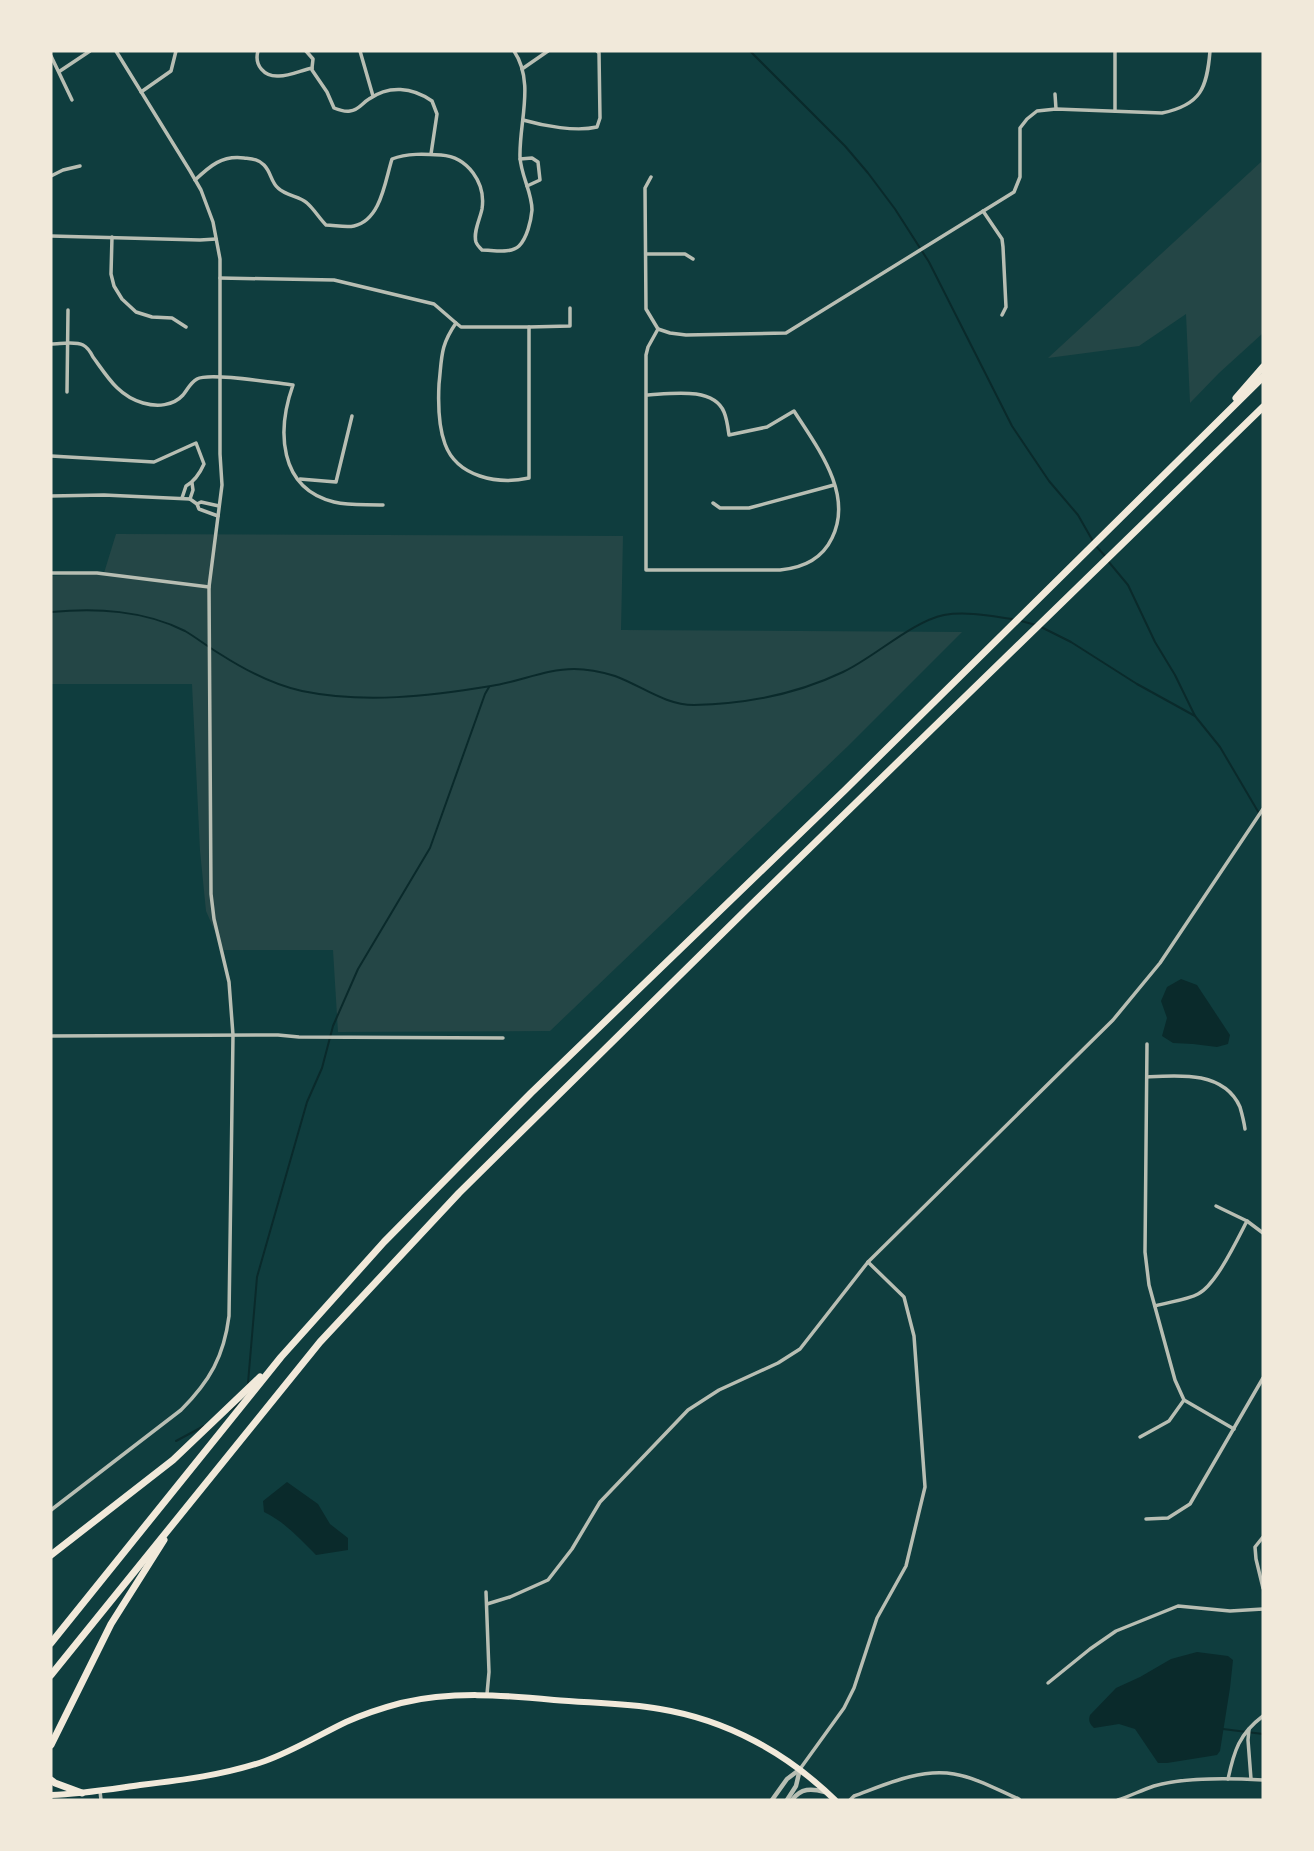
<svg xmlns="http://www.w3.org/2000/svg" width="1314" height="1851" font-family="Helvetica,sans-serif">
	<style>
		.green { fill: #244646 }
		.water { fill: #0a2a2b }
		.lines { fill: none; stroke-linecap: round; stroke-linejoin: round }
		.stream { stroke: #0a2a2b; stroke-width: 2 }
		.minor { stroke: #b8beb3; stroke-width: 3.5 }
		.tertiary { stroke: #b8beb3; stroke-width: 4.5 }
		.trunk { stroke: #f1e9da; stroke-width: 6 }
		.motorway { stroke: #f1e9da; stroke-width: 7 }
	</style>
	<rect width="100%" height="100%" fill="#0f3d3e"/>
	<g class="green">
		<path d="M1261 51H1263V333L1219 373 1190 403 1186 314 1139 346 1048 358 1261 162Z"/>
		<path d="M116 534 623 536 621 630 962 632 847 747 550 1031 338 1032 333 950H223L206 911 200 851 192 684H51V576L104 573Z"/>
	</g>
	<g class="water">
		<path d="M1181 979 1197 985 1230 1035 1228 1044 1217 1047 1193 1044 1173 1043 1162 1036 1167 1018 1161 1001 1167 987Z"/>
		<path d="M287 1482 318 1504 330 1524 348 1538V1550L316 1555C300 1539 285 1522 264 1512L263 1501Z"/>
		<path d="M1197 1652 1228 1656 1233 1660 1230 1688 1220 1751 1217 1755 1167 1763H1158L1135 1729 1119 1724 1094 1728C1090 1724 1088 1721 1090 1715L1116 1688 1140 1677 1171 1659Z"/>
	</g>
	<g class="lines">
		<g class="stream">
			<path d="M750 51 845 146 868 173 895 209 929 262 1012 426 1049 481 1078 515 1094 543"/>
			<path d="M1097 547 1105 556"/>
			<path d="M1108 561 1128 585 1155 642 1175 675 1195 716 1220 747 1263 820"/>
			<path d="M51 612C97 608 143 610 185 631 197 638 208 647 220 654 245 670 273 685 302 691 365 704 429 696 491 686 519 682 546 669 574 669 588 669 602 672 615 676 642 686 665 705 694 705 745 704 797 694 843 672 875 657 911 622 944 615 966 611 991 616 1012 619"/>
			<path d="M1021 621 1036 625"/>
			<path d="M1041 627 1071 642 1137 684 1195 716"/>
			<path d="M248 1383 257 1277 307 1102 322 1068 333 1026 358 969 430 848 485 694 489 687"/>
			<path d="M229 1411 237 1405 240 1400"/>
			<path d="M176 1441 204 1426"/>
			<path d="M1223 1729 1263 1734"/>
		</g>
		<g class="minor">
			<path d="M258 51C254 65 264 77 279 76 290 76 302 70 312 68L313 59 306 51"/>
			<path d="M360 51 373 96"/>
			<path d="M51 56 72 100"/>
			<path d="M312 68V70L327 92 334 108C339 110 345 112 350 111 359 110 362 103 369 99 389 85 412 87 432 101L437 114 431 154"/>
			<path d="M522 69 548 51"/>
			<path d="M60 71 90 51"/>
			<path d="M141 92 171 71 176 51"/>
			<path d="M1055 94 1056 109"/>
			<path d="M1115 111V51"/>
			<path d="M523 120C544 126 576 132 597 127L600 118 599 53 597 51"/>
			<path d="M520 159 532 158 538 162 540 180 527 186"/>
			<path d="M51 176 63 170 80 166"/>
			<path d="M195 180C210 166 222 155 244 158 252 159 258 159 264 165 271 172 271 182 278 188 286 196 300 196 307 203 314 209 319 218 326 225 334 225 346 228 354 226 381 220 385 181 392 159 407 153 425 154 441 155 468 157 486 183 482 209 480 219 473 232 476 242 477 245 480 248 482 250 493 250 511 254 519 246 527 238 531 221 532 210 532 192 521 176 520 157 519 122 535 82 514 51"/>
			<path d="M983 211 1002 239 1003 247 1006 307 1002 315"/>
			<path d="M51 236 200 240 216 239"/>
			<path d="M112 237 111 274 114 286 122 299 136 312 152 317 172 318 186 327"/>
			<path d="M646 254H685L693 259"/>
			<path d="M220 278 334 280 434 304 456 323"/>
			<path d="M456 323 461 327H529V478C498 485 457 477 445 444 438 425 438 404 439 384 442 357 440 346 456 323Z"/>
			<path d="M529 327 570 326V308"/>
			<path d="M658 329 670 333 686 335 786 333 1014 192 1020 177V128L1027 119 1037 111 1056 109 1162 113C1201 105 1207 88 1210 51"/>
			<path d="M51 344C60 344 75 341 83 345 87 347 91 353 93 357 107 376 118 396 143 403 157 407 173 406 183 395 188 389 190 383 197 379 209 372 275 383 293 385 277 430 278 488 334 502 351 506 366 504 383 505"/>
			<path d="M67 392 68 310"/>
			<path d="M646 395C669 394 713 386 724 412 727 419 728 428 729 435L767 427 794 411C817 447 854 494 832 538 822 559 802 568 780 570H646V355L648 347 658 329 646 309 645 188 651 177"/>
			<path d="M51 456 154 462 196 443 204 464C200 473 195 481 186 486L182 498"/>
			<path d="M300 479 336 482 352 416"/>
			<path d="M51 496 104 495 190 499 197 504 199 509 218 516"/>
			<path d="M190 499 193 490 192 483"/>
			<path d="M713 503 720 508H749L834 485"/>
			<path d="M197 504 201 502 219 506"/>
			<path d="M51 573H97L209 587"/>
			<path d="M51 1036 278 1035 299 1037 503 1038"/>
			<path d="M1147 1044 1145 1252 1149 1285 1175 1380 1184 1400 1234 1429"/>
			<path d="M1147 1077C1179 1075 1224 1071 1240 1107 1242 1114 1244 1122 1245 1129"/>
			<path d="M1216 1206 1247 1221 1263 1233"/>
			<path d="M1155 1306C1168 1302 1187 1300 1198 1294 1216 1285 1237 1240 1247 1221"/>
			<path d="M1140 1437 1169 1421 1184 1400"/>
			<path d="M51 1510 181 1410C210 1381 224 1356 229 1316L233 1035 229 982 214 919 211 894 209 587 222 485 220 454V259L213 222 201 190 190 171 116 51"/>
			<path d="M1146 1519 1168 1518 1190 1504 1263 1378"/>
			<path d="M1263 1537 1255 1547 1256 1559 1263 1588"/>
			<path d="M486 1592 489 1672 487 1694"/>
			<path d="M487 1604 510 1597 548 1580 572 1549 600 1502 688 1410 719 1390 778 1363 800 1349 868 1262 1113 1020 1160 963 1263 809"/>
			<path d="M1048 1683 1090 1649 1116 1631 1178 1606 1230 1611 1263 1609"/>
			<path d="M1249 1729 1248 1740 1251 1779"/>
			<path d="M800 1769 844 1708 854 1688 877 1618 906 1566 925 1487 914 1336 904 1297 868 1262"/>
			<path d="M1228 1779C1234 1751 1239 1734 1263 1716"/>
			<path d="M100 1791 101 1800"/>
			<path d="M850 1800 854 1796C884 1785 920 1768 954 1774 977 1778 998 1790 1019 1799"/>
			<path d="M1118 1800C1130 1796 1142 1790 1154 1786 1185 1777 1231 1778 1263 1780"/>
		</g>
		<g class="tertiary">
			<path d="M772 1800 787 1779 799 1770"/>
			<path d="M787 1800 796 1786 800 1769"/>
			<path d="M792 1800C801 1788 811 1788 825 1792"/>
		</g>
		<path class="trunk" d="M51 1795C81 1794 111 1789 140 1785 183 1780 224 1775 265 1761 293 1751 319 1735 346 1722 364 1714 382 1708 401 1703 451 1691 503 1695 554 1700 589 1703 625 1703 660 1709 727 1720 787 1753 835 1800"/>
		<g class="motorway">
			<path d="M1236 398 1263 367"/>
			<path d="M51 1555 173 1460 260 1377"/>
			<path d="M51 1643 281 1357 384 1242 531 1093 845 790 1263 377"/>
			<path d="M51 1675 320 1342 459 1193 748 908 1263 407"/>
			<path d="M51 1745 111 1624 164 1540"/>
			<path d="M51 1780 55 1783 82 1793"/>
		</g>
	</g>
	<rect width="1314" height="1851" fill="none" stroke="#f1e9da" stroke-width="105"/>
</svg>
